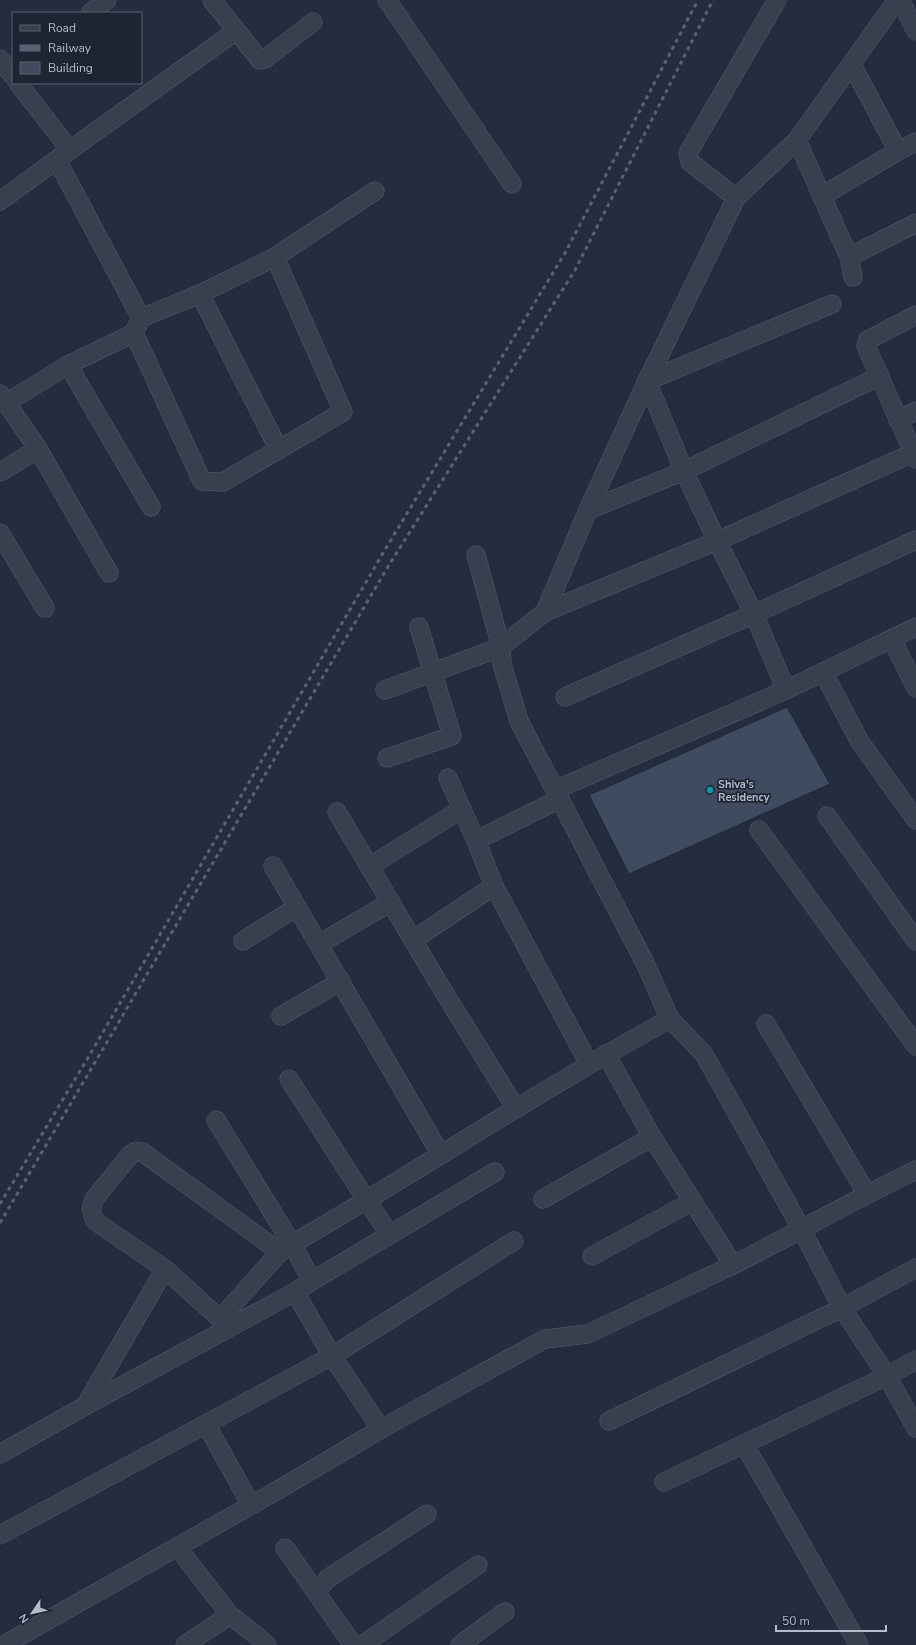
<svg xmlns="http://www.w3.org/2000/svg" width="916" height="1645" font-family="'Nunito Sans',sans-serif">
	<style>
		.building { fill: #404b5f; stroke: #1f2636 }
		.lines { fill: none; stroke-linecap: round; stroke-linejoin: round }
		.minor-casing { stroke: #565d6d; stroke-width: 19 }
		.minor { stroke: #383f4f; stroke-width: 18 }
		.rail { stroke: #5a6376; stroke-width: 3; stroke-dasharray: 4 4; stroke-linecap: butt }
		.culture-dot { fill: #0f9aa8; stroke: #1d2434; stroke-width: 1.5 }
		.labels { text-anchor: middle; dominant-baseline: central; stroke-width: 3.5; stroke-linejoin: round; paint-order: stroke }
		.poi-label { font-size: 11px; font-weight: bold; fill: #b5bbca; stroke: #1d2434; text-anchor: start }
	</style>
	<rect width="100%" height="100%" fill="#242d3f"/>
	<path class="building" d="M787 707 830 784 629 874 589 795Z"/>
	<g class="lines">
		<g class="minor-casing">
			<g id="minor">
				<path d="M212 0 260 60 265 59 313 22"/>
				<path d="M387 0 512 184"/>
				<path d="M900 0 916 31"/>
				<path d="M90 13 107 0"/>
				<path d="M0 59 13 76"/>
				<path d="M852 65 898 151"/>
				<path d="M797 140 849 257 853 277"/>
				<path d="M70 150 236 31"/>
				<path d="M57 160 141 318 134 333 202 481 223 482 343 412 275 257 375 191"/>
				<path d="M822 196 898 151 916 142"/>
				<path d="M736 198 690 162 688 153 777 0"/>
				<path d="M0 201 70 150 18 83"/>
				<path d="M849 257 916 223"/>
				<path d="M200 294 279 450"/>
				<path d="M832 304 647 381 736 198 797 140 897 0"/>
				<path d="M916 315 868 340 866 346 916 459"/>
				<path d="M141 318 200 294 275 257"/>
				<path d="M68 365 151 507"/>
				<path d="M647 381 588 510 545 612 717 541 754 614 786 690 555 790 645 963 670 1019 704 1054 802 1230 842 1308 916 1268"/>
				<path d="M647 381 684 471 717 541 913 453"/>
				<path d="M0 394 38 449 109 573"/>
				<path d="M6 403 68 365 134 333"/>
				<path d="M898 420 916 411"/>
				<path d="M0 472 38 449"/>
				<path d="M588 510 684 471 880 376"/>
				<path d="M0 533 45 608"/>
				<path d="M545 612 501 647 502 664 519 721 555 790"/>
				<path d="M892 639 916 688"/>
				<path d="M823 672 860 742 916 820"/>
				<path d="M385 690 501 647 476 555"/>
				<path d="M786 690 916 627"/>
				<path d="M565 697 754 614 916 540"/>
				<path d="M387 758 452 736 419 627"/>
				<path d="M448 778 477 843"/>
				<path d="M560 799 483 837 477 843 494 886 589 1064"/>
				<path d="M337 812 436 979 516 1109"/>
				<path d="M827 816 916 941"/>
				<path d="M759 830 916 1046"/>
				<path d="M273 866 441 1155"/>
				<path d="M370 866 462 809"/>
				<path d="M413 940 494 886"/>
				<path d="M243 941 297 907"/>
				<path d="M319 944 391 902"/>
				<path d="M281 1016 341 981"/>
				<path d="M766 1024 867 1194"/>
				<path d="M289 1079 367 1201 390 1235"/>
				<path d="M216 1120 292 1244 280 1252 142 1152 136 1151 130 1155 95 1198C90 1207 91 1212 95 1221L165 1269 229 1327"/>
				<path d="M543 1199 652 1137"/>
				<path d="M592 1256 693 1201"/>
				<path d="M733 1265C794 1234 854 1200 916 1170"/>
				<path d="M312 1281 495 1172"/>
				<path d="M220 1319 280 1252"/>
				<path d="M916 1360 887 1376 916 1428"/>
				<path d="M85 1406 165 1269"/>
				<path d="M609 1421 842 1308 887 1376 664 1482"/>
				<path d="M206 1424 251 1505"/>
				<path d="M381 1429 545 1339 588 1334 733 1265 652 1137 606 1054"/>
				<path d="M744 1444 859 1645"/>
				<path d="M0 1454 85 1406 295 1292"/>
				<path d="M0 1535 332 1356 514 1241"/>
				<path d="M177 1547 230 1615 185 1645"/>
				<path d="M285 1548 353 1645"/>
				<path d="M317 1591 327 1579 427 1514"/>
				<path d="M230 1615 257 1636 267 1645"/>
				<path d="M4 1645 278 1490 381 1429 332 1356 295 1292 312 1281 292 1244C419 1171 541 1089 670 1019"/>
				<path d="M362 1645 478 1565"/>
				<path d="M460 1645 505 1612"/>
			</g>
		</g>
		<use href="#minor" class="minor"/>
		<g class="rail">
			<path d="M0 1204 92 1051 383 553 565 253 698 0"/>
			<path d="M0 1223 389 565 575 270 713 0"/>
		</g>
	</g>
	<circle class="culture-dot" cx="710" cy="790" r="4"/>
	<g class="labels">
		<g class="poi-label">
			<text x="718" y="784">Shiva's<tspan x="718" dy="13">Residency</tspan></text>
		</g>
	</g>
	<rect x="12" y="12" width="130" height="72" fill="#1d2434" stroke="#5a6070"/>
	<rect x="20" y="25" width="20" height="6" fill="#383f4f" stroke="#5a6070"/>
	<text x="48" y="32" font-size="12" fill="#b5bbca">Road</text>
	<rect x="20" y="45" width="20" height="6" fill="#5a6376" stroke="#5a6070"/>
	<text x="48" y="52" font-size="12" fill="#b5bbca">Railway</text>
	<rect x="20" y="62" width="20" height="12" fill="#404b5f" stroke="#5a6070"/>
	<text x="48" y="72" font-size="12" fill="#b5bbca">Building</text>
	<g transform="translate(32 1613) rotate(236)" stroke="#1d2434" stroke-width="3" paint-order="stroke">
	<path d="M0-3L7 15L0 10L-7 15Z" fill="#b5bbca"/>
	<text y="-6" font-size="11" font-weight="bold" text-anchor="middle" fill="#b5bbca">N</text>
	</g>
	<path d="M776 1625v6h110v-6" fill="none" stroke="#b5bbca" stroke-width="2"/>
	<text x="782" y="1625" font-size="12" fill="#b5bbca" stroke="#1d2434" stroke-width="3" paint-order="stroke">50 m</text>
</svg>
